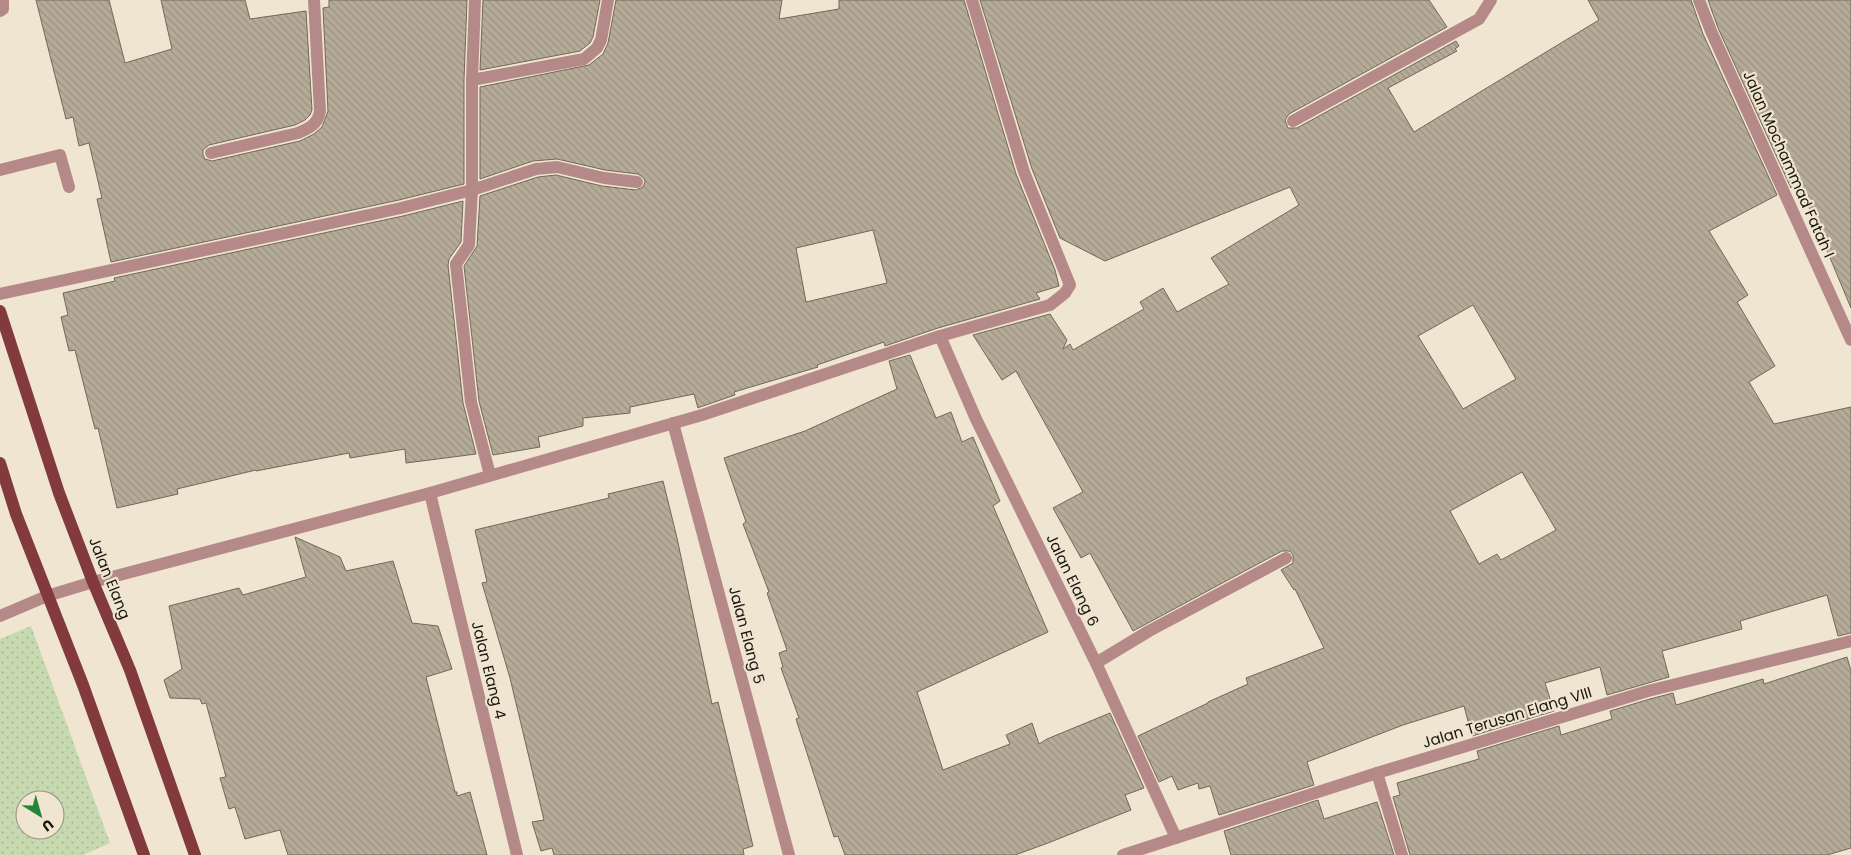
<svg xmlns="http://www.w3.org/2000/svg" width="1851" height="855" font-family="Poppins,sans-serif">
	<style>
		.grass { fill: url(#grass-dots); fill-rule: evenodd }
		.building { fill: url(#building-back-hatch); stroke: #716856; fill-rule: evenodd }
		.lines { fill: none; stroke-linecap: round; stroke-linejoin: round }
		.minor { stroke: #b58987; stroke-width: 12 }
		.major { stroke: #833a3c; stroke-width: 12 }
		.labels { text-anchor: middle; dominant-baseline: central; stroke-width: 4.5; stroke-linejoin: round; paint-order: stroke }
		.street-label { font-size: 15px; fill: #18140d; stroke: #efe5d0 }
	</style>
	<defs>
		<pattern id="grass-dots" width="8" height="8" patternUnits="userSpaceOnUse" patternTransform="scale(1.25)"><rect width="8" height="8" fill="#c7d9af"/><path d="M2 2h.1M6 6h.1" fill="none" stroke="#aab995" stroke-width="1.8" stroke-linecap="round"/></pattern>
		<pattern id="building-back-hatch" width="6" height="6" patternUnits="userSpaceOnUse" patternTransform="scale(1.25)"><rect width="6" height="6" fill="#b5ab98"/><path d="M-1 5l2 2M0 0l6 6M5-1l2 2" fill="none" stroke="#9b9282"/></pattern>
	</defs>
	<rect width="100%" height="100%" fill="#efe5d0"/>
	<path class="grass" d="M31 626 110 843 83 855H0V639ZM25 800H55V830H25Z"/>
	<g class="building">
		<path d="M36 0H109L125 63 172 49 161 0H245L250 19 306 11 312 110 310 115 305 120 295 125 209 145 203 150V155L205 159 212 161 300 141 314 134 322 127 328 111 323 8 329 7V0H467L464 80V184L399 200 111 262 97 199 102 198 89 143 79 146 73 117 66 119Z"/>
		<path d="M483 0H600L593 37 590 43 580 51 480 70Z"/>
		<path d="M616 0H782L779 19 839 9V0H964L1016 174 1055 270 1059 286 1036 293 1040 299 938 328 885 346 884 342 817 365 818 367 734 392 735 395 700 407 698 408 694 394 630 407V413L583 418V426L538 437 540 447 493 455 479 401 464 266 477 246 480 196 538 177 556 175 602 186 636 190 643 187 645 182 644 178 638 174 605 170 557 159 533 161 480 179V87L589 65 603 54 608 43ZM873 230 887 283 806 302 796 248Z"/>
		<path d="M980 0H1429L1447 27 1289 114 1285 120 1288 128H1297L1456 41 1459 46 1455 49 1457 51 1388 88 1414 132 1599 20 1588 0H1691L1703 34 1777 195 1709 231 1748 295 1737 302 1775 366 1749 382 1774 424 1851 407V633L1838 636 1827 595 1740 621 1742 629 1662 651 1669 677 1607 695 1600 667 1545 683 1554 711 1472 736 1464 706 1403 725 1307 762 1314 785 1219 815 1210 786 1199 789 1198 783 1178 790 1172 776 1159 782 1138 736 1208 703V702L1248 684 1246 678 1324 648 1295 589 1294 590 1281 570 1293 563V555L1290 551H1282L1133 631 1090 553 1081 558 1053 508 1083 492 1016 371 1002 380 973 335 1050 314 1067 340 1063 349 1070 344 1073 350 1144 309 1140 302 1163 288 1177 312 1229 284 1211 258 1299 205 1290 187 1105 261 1060 238 1032 169ZM1473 305 1516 379 1463 409 1418 336ZM1522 472 1556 530 1501 560 1497 554 1479 564 1450 511Z"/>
		<path d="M1708 0H1851V308L1808 205 1803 207 1794 186 1791 188 1718 28Z"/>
		<path d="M463 201 461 242 449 259 448 265 463 403 476 454 406 463 405 449 350 458 349 453 256 471V470L177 489 178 494 117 508 98 428 95 429 75 350 69 351 61 317 68 315 63 293 115 281 114 278 403 216Z"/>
		<path d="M910 355 936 418 951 412 962 442 973 437 1000 501 993 506 1048 632 917 692 943 770 1010 744 1006 735 1032 723 1039 744 1047 739 1110 713 1144 788 1125 795 1131 810 1048 843 1015 855H845L838 836 834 837 796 719 799 718 781 668 783 667 779 653 787 650 767 593 769 592 743 524 746 522 724 458 805 431 897 389 889 361Z"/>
		<path d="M663 481 677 538 712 704 718 702 753 846 743 849 744 855H554L552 848 541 851 532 822 544 820 510 678 482 583 487 582 475 530 609 498 608 494Z"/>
		<path d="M295 537 340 557 346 571 393 561 412 623 438 626 452 669 426 677 455 792H457V796L470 792 487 855H288L280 830 245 839 235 807 229 809 220 778 226 777 206 703 202 704 200 699 170 698 164 680 182 669 169 606 239 588 243 595 306 577Z"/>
		<path d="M1847 657 1851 671V848L1827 855H1410L1393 797 1400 795 1397 783 1479 759 1477 751 1559 726 1561 735 1612 719 1610 711 1650 699 1673 693 1676 705 1763 679 1764 684Z"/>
		<path d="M1318 800 1324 819 1377 802 1394 855H1231L1224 831Z"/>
	</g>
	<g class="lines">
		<g class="minor">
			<path d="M475 0 472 80V190L469 245 456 264 471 402 490 475"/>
			<path d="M1699 0 1711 31 1851 340"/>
			<path d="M0 11 3 9V0"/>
			<path d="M472 80 584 59 597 48 601 40 608 0"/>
			<path d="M1293 121 1479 19 1491 0"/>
			<path d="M211 153 298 133C310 128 318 124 320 111L314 0"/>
			<path d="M0 170 60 155 69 187"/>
			<path d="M0 294 401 208 472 190 536 169 557 167 604 178 637 182"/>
			<path d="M940 336 976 419 1096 663 1176 838"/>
			<path d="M673 423 789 855"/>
			<path d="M430 493 517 855"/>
			<path d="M0 616 47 596 93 582 430 493 702 415 940 336 1050 305 1065 293 1070 285 1024 172 972 0"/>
			<path d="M1096 663 1149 631 1286 558"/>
			<path d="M1377 773 1402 855"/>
			<path d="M1123 855 1377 773 1648 691 1851 641"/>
		</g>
		<g class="major">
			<path d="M0 311 59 493 93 582 130 670 195 855"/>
			<path d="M0 463 16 514 83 685 144 855"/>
		</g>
	</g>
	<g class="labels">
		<g class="street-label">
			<text transform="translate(1789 164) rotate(66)">Jalan Mochammad Fatah I</text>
			<text transform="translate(110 578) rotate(68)">Jalan Elang</text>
			<text transform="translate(1073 580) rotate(64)">Jalan Elang 6</text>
			<text transform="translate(747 635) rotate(75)">Jalan Elang 5</text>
			<text transform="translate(489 670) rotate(76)">Jalan Elang 4</text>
			<text transform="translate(1507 717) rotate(-17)">Jalan Terusan Elang VIII</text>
		</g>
	</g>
	<g transform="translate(40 815) rotate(143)"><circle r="24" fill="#efe5d0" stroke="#999182"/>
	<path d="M0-4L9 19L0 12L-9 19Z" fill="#278537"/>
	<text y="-8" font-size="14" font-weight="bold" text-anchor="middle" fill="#18140d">U</text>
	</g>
</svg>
